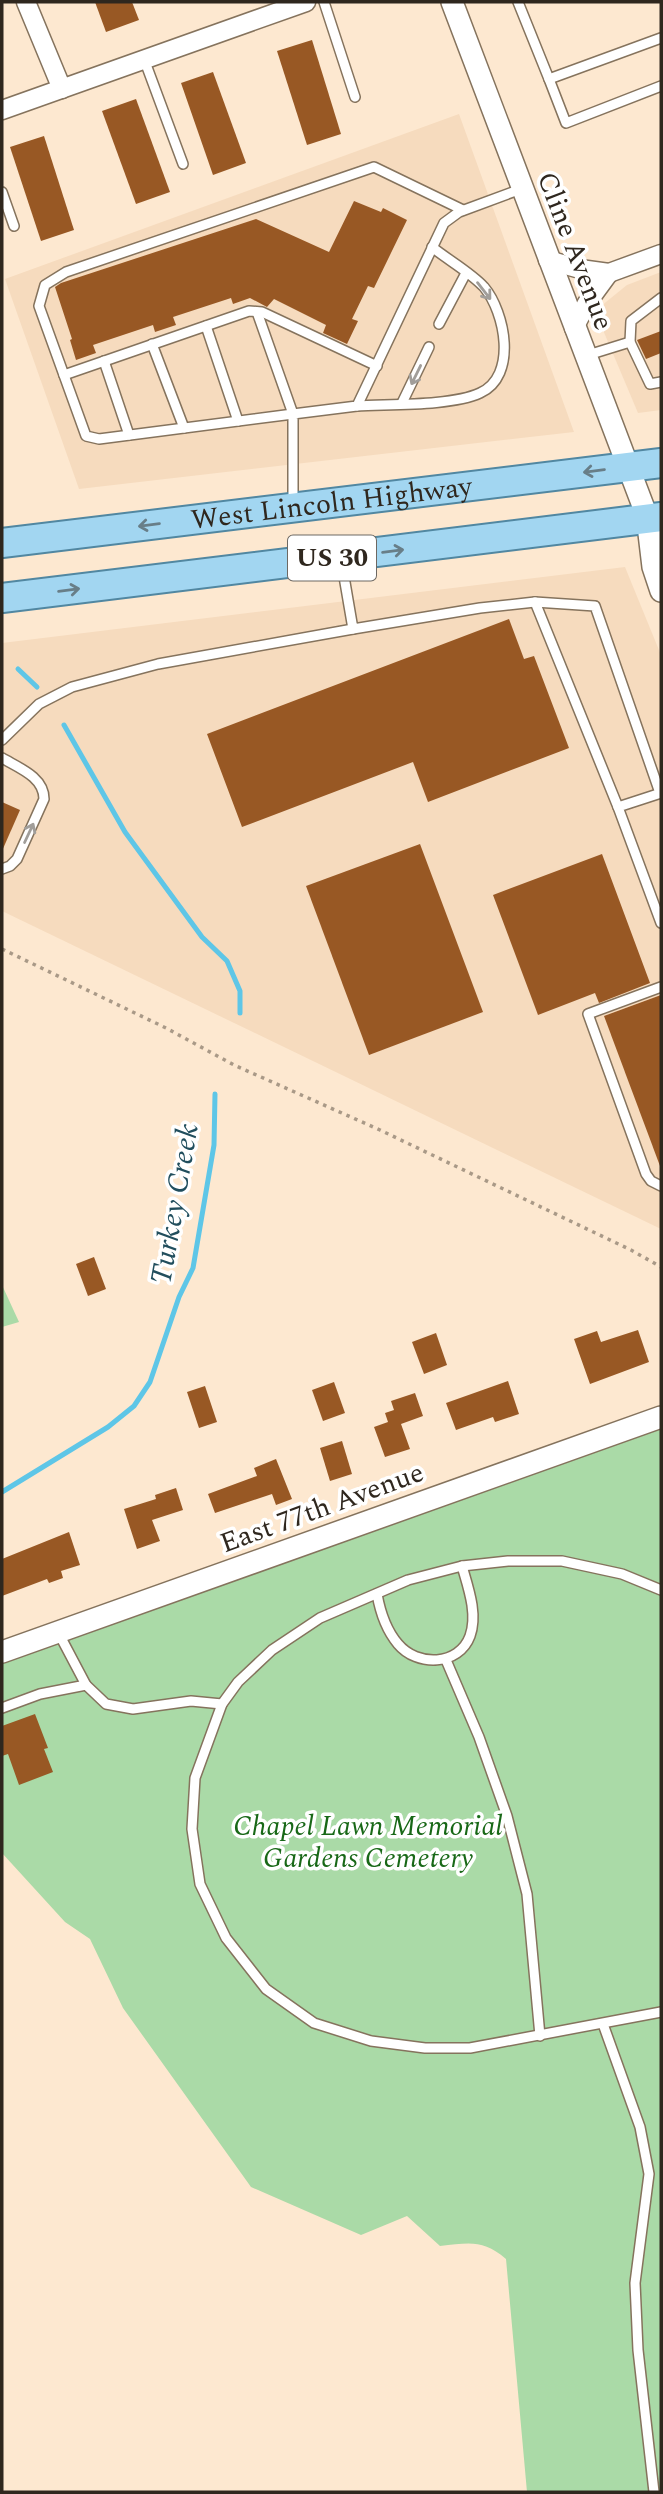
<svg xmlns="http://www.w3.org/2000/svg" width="663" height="2494" font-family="Spectral,serif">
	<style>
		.built { fill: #f6dbbe }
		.green { fill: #aadaa7 }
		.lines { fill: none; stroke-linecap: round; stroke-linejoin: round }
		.stream { stroke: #5ec6e7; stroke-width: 5 }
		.building { fill: #985824 }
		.service-casing { stroke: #85735d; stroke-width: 12 }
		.minor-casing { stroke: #85735d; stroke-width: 21 }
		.tertiary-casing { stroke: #85735d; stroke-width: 24 }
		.primary-casing { stroke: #5187a1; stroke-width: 32 }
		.path { stroke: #a99987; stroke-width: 3.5; stroke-dasharray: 3.5 5; stroke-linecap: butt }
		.service { stroke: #fff; stroke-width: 9 }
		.minor { stroke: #fff; stroke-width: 18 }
		.tertiary { stroke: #fff; stroke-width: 21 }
		.primary { stroke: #a2d6f1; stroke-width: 28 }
		.oneway { stroke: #a19e9a }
		.oneway2 { stroke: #687e88 }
		.labels { text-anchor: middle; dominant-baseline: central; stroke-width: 7; stroke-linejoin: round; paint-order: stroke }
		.shield { fill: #fff; stroke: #6d6862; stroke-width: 2 }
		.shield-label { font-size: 26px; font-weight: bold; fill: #2f271e }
		.street-label { font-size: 28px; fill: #2f271e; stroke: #fff }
		.park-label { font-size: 28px; font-style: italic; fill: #186817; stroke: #fff }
		.water-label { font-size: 30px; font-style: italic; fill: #214e5d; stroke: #fff }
	</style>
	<rect width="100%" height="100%" fill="#fde8d0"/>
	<g class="built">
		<path d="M459 114 574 432 79 489 5 279Z"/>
		<path d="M661 272V410L638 413 595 311 627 285Z"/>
		<path d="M625 567 661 655V1229L2 911V643Z"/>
	</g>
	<g class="green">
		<path d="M2 1285 19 1322 2 1327Z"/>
		<path d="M661 1428V2492H527L506 2259C483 2239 469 2243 440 2246L407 2216 361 2235 251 2187 123 2008 90 1939 65 1922 2 1853V1662Z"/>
	</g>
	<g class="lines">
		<g class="stream">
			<path d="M18 669 37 687"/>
			<path d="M64 725 125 832 202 937 227 961 240 991V1013"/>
			<path d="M2 1492 108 1427 134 1406 150 1382 179 1297 193 1268 214 1145 215 1094"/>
		</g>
	</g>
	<g class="building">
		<path d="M95 2H132L139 20 106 32Z"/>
		<path d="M312 40 341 134 307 145 277 51Z"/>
		<path d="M213 72 246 163 213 175 181 83Z"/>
		<path d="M136 99 170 192 136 204 102 111Z"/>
		<path d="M44 136 74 230 41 241 10 147Z"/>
		<path d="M354 201 381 212 383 208 407 220 374 288 368 286 352 319 358 321 347 344 323 333 326 325 274 299 267 307 250 298 233 304 231 298 173 317 176 325 155 332 153 325 93 345 96 353 76 360 70 340 72 339 55 287 61 283 256 219 329 252Z"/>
		<path d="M661 331V353L646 359 637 340Z"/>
		<path d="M509 619 524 659 534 656 569 748 428 802 413 762 242 827 207 734Z"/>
		<path d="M2 802 20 810 2 851Z"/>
		<path d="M420 844 483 1012 369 1055 306 886Z"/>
		<path d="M602 854 650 983 599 1003 595 993 538 1015 493 895Z"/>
		<path d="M661 995V1166H660L604 1016Z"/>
		<path d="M94 1257 106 1289 88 1296 76 1264Z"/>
		<path d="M638 1330 649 1362 590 1384 574 1339 597 1331 601 1342Z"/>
		<path d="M436 1333 447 1365 424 1374 412 1342Z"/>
		<path d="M508 1381 519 1414 495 1422 493 1417 456 1430 446 1403Z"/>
		<path d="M334 1382 345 1413 323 1421 312 1390Z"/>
		<path d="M205 1386 217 1422 199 1428 187 1392Z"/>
		<path d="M415 1393 423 1416 401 1424 410 1449 385 1457 374 1427 388 1422 385 1413 394 1410 391 1401Z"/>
		<path d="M342 1441 352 1474 330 1481 320 1448Z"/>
		<path d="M276 1459 292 1499 276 1505 272 1494 215 1513 208 1494 257 1476 254 1468Z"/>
		<path d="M176 1488 183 1510 152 1520 160 1541 137 1549 124 1509 156 1499 155 1495Z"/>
		<path d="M69 1532 80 1565 61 1571 63 1578 49 1583 47 1579 2 1596V1559Z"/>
		<path d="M35 1714 48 1748 44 1749 53 1772 19 1785 8 1754 2 1756V1726Z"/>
	</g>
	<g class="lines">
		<g class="service-casing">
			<g id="service">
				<path d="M324 2 355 97"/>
				<path d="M518 2 549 79 661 38"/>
				<path d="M144 59 183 164"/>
				<path d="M549 79 566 123 661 86"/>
				<path d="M2 192 14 226"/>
				<path d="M661 298 631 321 630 342 650 384 661 382"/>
				<path d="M257 312 293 414 99 439 86 436 39 306 45 285 66 272 374 167 463 210"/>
				<path d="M439 324 466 273"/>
				<path d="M206 326 238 421"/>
				<path d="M152 344 184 428"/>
				<path d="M588 355 630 342"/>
				<path d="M104 361 129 435"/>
				<path d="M64 375 249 311 262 312 377 366"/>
				<path d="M402 403 429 347"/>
				<path d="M357 406C390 404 452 406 480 393 518 376 505 312 484 287 470 272 448 260 432 247"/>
				<path d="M293 506V414L357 406 444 223 459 212 521 189"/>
				<path d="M341 559 353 629 480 608 535 602 595 606 660 793"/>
				<path d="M535 602 618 807"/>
				<path d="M2 740 39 704 72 687 158 664 353 629"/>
				<path d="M2 758C19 768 44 777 44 799L17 859 10 866 2 869"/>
				<path d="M661 793 618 807 661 923"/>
				<path d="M661 987 588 1014 646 1174 651 1181 661 1186"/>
				<path d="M661 1590 622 1574 562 1561H508L462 1566 408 1580 320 1618 272 1650 238 1682 222 1704 195 1778 192 1829 200 1884 226 1938 266 1989 314 2023 371 2041 425 2048H470L661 2012"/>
				<path d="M377 1594C380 1611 387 1631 398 1644 417 1667 459 1666 470 1636 478 1614 468 1587 462 1566"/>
				<path d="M58 1632 86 1685 106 1704 133 1709 191 1701 222 1704"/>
				<path d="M446 1660 479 1737 507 1816 527 1894 540 2036"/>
				<path d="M2 1708 40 1694 86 1685"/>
				<path d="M603 2024 640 2127 649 2174 635 2283 638 2350 654 2492"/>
			</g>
		</g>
		<g class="minor-casing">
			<g id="minor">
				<path d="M26 2 62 89"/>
				<path d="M2 110 306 2"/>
				<path d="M548 260 580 269 609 273 661 254"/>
				<path d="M574 328 587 303 609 273"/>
			</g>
		</g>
		<g class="tertiary-casing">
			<g id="tertiary">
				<path d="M452 2 648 519 661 542"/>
				<path d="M648 525 653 567 661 591"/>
				<path d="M2 1652 661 1417"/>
			</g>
		</g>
		<g class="primary-casing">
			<g id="primary">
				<path id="s1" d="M2 543 661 463"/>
				<path d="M2 598 661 517"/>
			</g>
		</g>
		<path class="path" d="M2 949 166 1028 234 1065 380 1130 631 1250 661 1267"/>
		<use href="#service" class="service"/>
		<use href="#minor" class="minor"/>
		<use href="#tertiary" class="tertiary"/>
		<use href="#primary" class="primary"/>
	</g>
	<defs><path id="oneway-shaft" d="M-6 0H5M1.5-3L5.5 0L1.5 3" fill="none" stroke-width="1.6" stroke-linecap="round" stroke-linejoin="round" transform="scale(1.75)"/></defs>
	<g class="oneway">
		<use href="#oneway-shaft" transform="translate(484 291) rotate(52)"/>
		<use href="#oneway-shaft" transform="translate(416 375) rotate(116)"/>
		<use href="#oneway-shaft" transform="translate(29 833) rotate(-65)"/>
	</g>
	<g class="oneway2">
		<use href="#oneway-shaft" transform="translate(594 471) rotate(173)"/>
		<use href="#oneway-shaft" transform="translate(149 525) rotate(173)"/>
		<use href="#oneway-shaft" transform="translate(393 551) rotate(-7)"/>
		<use href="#oneway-shaft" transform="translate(69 590) rotate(-7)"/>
	</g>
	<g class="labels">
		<rect class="shield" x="288" y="535.5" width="88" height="45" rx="5"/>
		<g class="shield-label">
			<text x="332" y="558">US 30</text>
		</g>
		<g class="street-label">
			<text transform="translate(575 251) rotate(69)">Cline Avenue</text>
			<text stroke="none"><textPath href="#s1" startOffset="332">West Lincoln Highway</textPath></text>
			<text transform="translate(322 1508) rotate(-20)">East 77th Avenue</text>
		</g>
		<g class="park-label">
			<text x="368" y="1826">Chapel Lawn Memorial<tspan x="368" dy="32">Gardens Cemetery</tspan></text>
		</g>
		<g class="water-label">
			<text transform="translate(175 1204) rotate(-80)">Turkey Creek</text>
		</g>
	</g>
	<rect width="663" height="2494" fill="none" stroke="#2f271e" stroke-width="7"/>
</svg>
